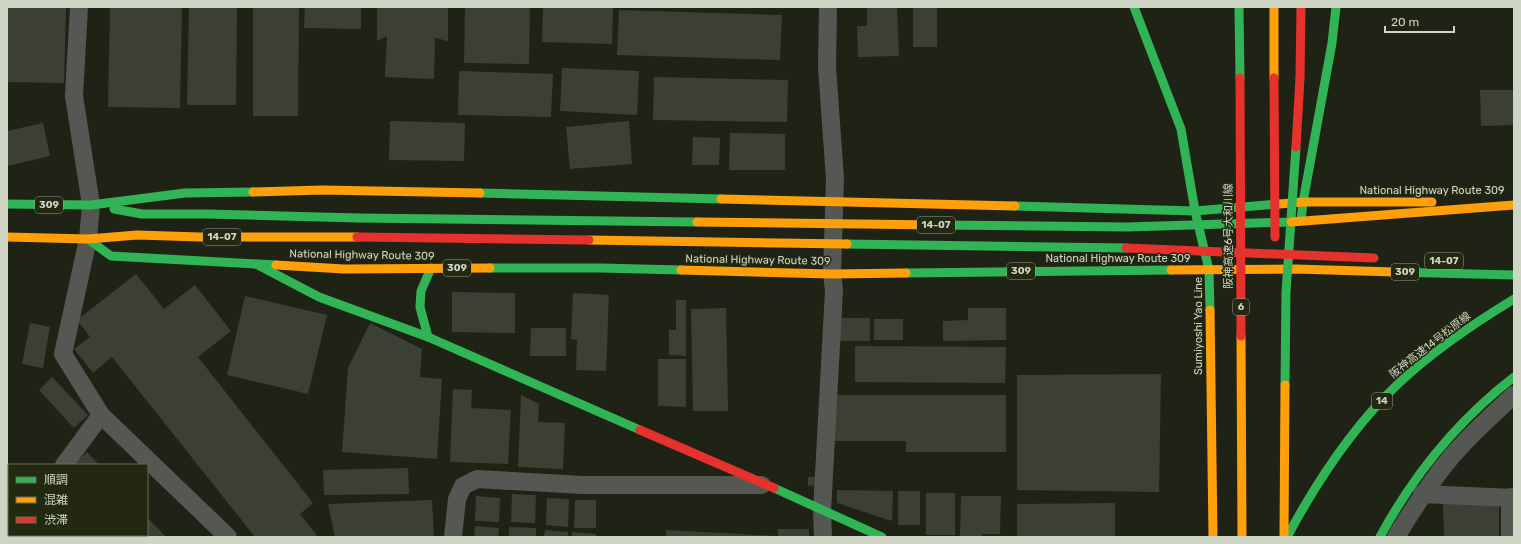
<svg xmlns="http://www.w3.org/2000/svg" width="1521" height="544" font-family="Rubik,'Noto Sans JP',sans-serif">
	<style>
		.building { fill: #3c4034 }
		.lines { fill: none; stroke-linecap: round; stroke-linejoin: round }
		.street { stroke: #555752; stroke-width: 18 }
		.fast { stroke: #30b455; stroke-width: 9 }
		.slow { stroke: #ff9f0a; stroke-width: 9 }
		.jam { stroke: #e5322d; stroke-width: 9 }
		.fast-bridge { stroke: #30b455; stroke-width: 9 }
		.slow-bridge { stroke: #ff9f0a; stroke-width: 9 }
		.jam-bridge { stroke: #e5322d; stroke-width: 9 }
		.labels { text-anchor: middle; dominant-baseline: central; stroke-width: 3; stroke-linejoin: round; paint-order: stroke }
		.shield { fill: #222910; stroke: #9ba18f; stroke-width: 1 }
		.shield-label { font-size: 10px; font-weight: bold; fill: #cfd5c5 }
		.street-label { font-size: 11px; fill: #cfd5c5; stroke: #222910 }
	</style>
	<rect width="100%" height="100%" fill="#1f2316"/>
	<g class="building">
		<path d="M7 7H66L64 83 7 82Z"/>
		<path d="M110 7H182L180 108 108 107Z"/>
		<path d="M189 7H237L236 105H187Z"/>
		<path d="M253 7H299L298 116H253Z"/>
		<path d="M305 7H361V29L304 28Z"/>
		<path d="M377 7H448V41L435 38 434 79 385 77 387 36 377 41Z"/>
		<path d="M465 7H530L529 64 464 63Z"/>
		<path d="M543 7H613L612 44 542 42Z"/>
		<path d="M867 7H897L899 56 858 57 857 26H867Z"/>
		<rect x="913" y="7" width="24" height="40"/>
		<path d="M619 10 782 15 780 60 617 55Z"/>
		<path d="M562 68 639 71 637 115 560 111Z"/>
		<path d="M459 71 553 74 551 117 458 115Z"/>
		<path d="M654 77 788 80 787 122 653 120Z"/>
		<path d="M1480 90H1514V125L1481 126Z"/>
		<path d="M390 121 465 123 464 161 389 160Z"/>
		<path d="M629 121 632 164 570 169 566 127Z"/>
		<path d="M43 123 50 156 7 166V131Z"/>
		<path d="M730 133 785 134V170H729Z"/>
		<path d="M693 137 720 138 719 165H692Z"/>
		<path d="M136 274 164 309 195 285 231 331 198 357 313 503 300 514 318 537H255L112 357 93 373 74 349 90 337 77 320Z"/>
		<path d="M452 292 515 293V333L452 332Z"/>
		<path d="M573 293 609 295 606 371 576 370 577 340 571 339Z"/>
		<path d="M245 296 327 315 308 394 227 375Z"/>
		<path d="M676 300H686V356L669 355V330H676Z"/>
		<path d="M726 308 728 411H693L691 309Z"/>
		<path d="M968 308H1006V340L943 341V321L968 320Z"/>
		<rect x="837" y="318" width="33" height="23"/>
		<rect x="874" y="319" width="29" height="21"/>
		<path d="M30 323 50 327 43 368 22 364Z"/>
		<path d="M370 323 422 349 420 377 442 379 437 459 342 452 348 368Z"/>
		<path d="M531 328H566V356H530Z"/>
		<path d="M855 346 1006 347 1005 383 855 382Z"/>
		<path d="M658 359H686V407L658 406Z"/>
		<path d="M1161 374 1159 492 1017 490V375Z"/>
		<path d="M52 377 88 415 74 428 39 390Z"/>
		<path d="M453 389 472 390 471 408 511 410 508 464 450 462Z"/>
		<path d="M521 395 539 404 538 422 565 423 563 469 518 467Z"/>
		<path d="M835 395H1006V452H906V441H835Z"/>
		<path d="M87 452 99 465H73Z"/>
		<path d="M408 468 409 494 324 495 323 470Z"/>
		<path d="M808 477H817V485L808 486Z"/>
		<path d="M837 490 893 491 892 521 837 503Z"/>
		<rect x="898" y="491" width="22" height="34"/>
		<rect x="926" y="493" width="29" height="42"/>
		<path d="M512 494 536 495 535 523 511 522Z"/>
		<path d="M476 496 500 498 499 522 475 521Z"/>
		<path d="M961 496H1001L1000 534H982V537H960Z"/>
		<path d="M547 498 569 499 568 527 546 525Z"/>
		<path d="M432 500 434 537H335L328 504Z"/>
		<path d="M575 500H596V528H574Z"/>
		<path d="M1115 503V537H1017V504Z"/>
		<path d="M1443 503H1499V537H1444Z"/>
		<path d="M147 517 166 537H141L140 535H147Z"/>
		<path d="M475 526 499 528 498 537H474Z"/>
		<path d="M509 527 536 528V537H509Z"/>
		<rect x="778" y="529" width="31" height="8"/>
		<path d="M545 530 568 532V537H544Z"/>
		<path d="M666 530 777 536V537H666Z"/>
		<path d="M572 532 596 534V537H572Z"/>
		<path d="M76 535H128L130 537H78Z"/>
	</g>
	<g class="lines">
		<g class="street">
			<path d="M79 7 74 96 91 205 88 239 63 354 101 415 228 537"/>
			<path d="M64 465 101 415"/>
			<path d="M1422 494 1514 498"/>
			<path d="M1510 497V537"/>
			<path d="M50 535V537"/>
			<path d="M453 537 457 499 463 486 477 479 582 485H762"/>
			<path d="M823 537 822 511 834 290 832 274 835 179 827 67 828 7"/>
			<path d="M1396 537C1413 509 1431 481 1452 456 1471 434 1493 414 1514 395"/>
		</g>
		<g class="fast">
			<path d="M1134 7 1181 129 1195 211 1209 270 1210 310"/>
			<path d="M1239 7 1240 78"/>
			<path d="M480 193 721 199"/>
			<path d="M7 204 91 205 185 193 253 192"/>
			<path d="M1015 206 1195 211 1279 204"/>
			<path d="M114 209 142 214H207L358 218"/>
			<path d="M1301 221 1303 202 1332 43 1336 7"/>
			<path d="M88 239 111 256 276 265"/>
			<path d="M256 264 319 297 428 337 640 430"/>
			<path d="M490 268H601L681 270"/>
			<path d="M1395 272 1514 275"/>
			<path d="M906 273 1171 270"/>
			<path d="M428 337 420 307 421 291 431 268"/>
			<path d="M774 488 882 537"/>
			<path d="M1380 537C1414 474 1457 421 1514 377"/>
		</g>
		<g class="slow">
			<path d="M1274 7V78"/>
			<path d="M253 192 322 190 480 193"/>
			<path d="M721 199 1015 206"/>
			<path d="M1279 204 1303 202H1432"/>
			<path d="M7 237 88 239 137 235 200 237H357"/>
			<path d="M276 265 344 269 490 268"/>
			<path d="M681 270 832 274 906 273"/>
			<path d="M1171 270 1296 269 1395 272"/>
			<path d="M1210 310 1213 537"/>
		</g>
		<g class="jam">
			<path d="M1300 78 1301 7"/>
			<path d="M640 430 774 488"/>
		</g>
		<g class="fast-bridge">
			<path d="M358 218 697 222"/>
			<path d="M939 225 1127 227 1291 222"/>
			<path d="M847 244 1126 248"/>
			<path d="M1285 385 1286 292 1296 147"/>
			<path d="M1287 537C1317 481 1352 427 1399 383 1434 350 1473 324 1514 299"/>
		</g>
		<g class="slow-bridge">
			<path d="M697 222 939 225"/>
			<path d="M1291 222 1514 205"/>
			<path d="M589 240 847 244"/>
			<path d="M1241 336 1242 537"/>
			<path d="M1284 537 1285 385"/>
		</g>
		<g class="jam-bridge">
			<path d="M1240 78 1241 336"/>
			<path d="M1274 78 1275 237"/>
			<path d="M1296 147 1300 78"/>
			<path d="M357 237 589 240"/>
			<path d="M1126 248 1374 258"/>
		</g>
	</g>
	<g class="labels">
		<g class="shield">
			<rect x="35" y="197" width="28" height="16" rx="3"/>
			<rect x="917" y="217" width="38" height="16" rx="3"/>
			<rect x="203" y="229" width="38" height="16" rx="3"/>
			<rect x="1425" y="253" width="38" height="16" rx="3"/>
			<rect x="443" y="260" width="28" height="16" rx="3"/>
			<rect x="1007" y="263" width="28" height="16" rx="3"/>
			<rect x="1391" y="264" width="28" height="16" rx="3"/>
			<rect x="1233" y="299" width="16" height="16" rx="3"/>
			<rect x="1372" y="393" width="20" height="16" rx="3"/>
		</g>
		<g class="shield-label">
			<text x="49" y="205">309</text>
			<text x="936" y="225">14-07</text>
			<text x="222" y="237">14-07</text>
			<text x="1444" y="261">14-07</text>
			<text x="457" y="268">309</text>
			<text x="1021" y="271">309</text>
			<text x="1405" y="272">309</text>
			<text x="1241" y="307">6</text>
			<text x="1382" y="401">14</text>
		</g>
		<g class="street-label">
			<text x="1432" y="190">National Highway Route 309</text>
			<text transform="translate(1228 236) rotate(-90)">阪神高速6号大和川線</text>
			<text transform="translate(362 255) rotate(1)">National Highway Route 309</text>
			<text x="1118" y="258">National Highway Route 309</text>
			<text transform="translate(758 260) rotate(1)">National Highway Route 309</text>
			<text transform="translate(1198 326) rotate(-90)">Sumiyoshi Yao Line</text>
			<text transform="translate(1430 345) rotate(-38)">阪神高速14号松原線</text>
		</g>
	</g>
	<rect width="1521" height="544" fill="none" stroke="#cfd5c5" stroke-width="16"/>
	<rect x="8" y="464" width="140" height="72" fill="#222910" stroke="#676e58"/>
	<rect x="16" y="477" width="20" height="6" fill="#30b455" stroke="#676e58"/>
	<text x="44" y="484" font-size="12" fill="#cfd5c5">順調</text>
	<rect x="16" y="497" width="20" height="6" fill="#ff9f0a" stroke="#676e58"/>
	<text x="44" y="504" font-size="12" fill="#cfd5c5">混雑</text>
	<rect x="16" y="517" width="20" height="6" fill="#e5322d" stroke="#676e58"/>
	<text x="44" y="524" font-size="12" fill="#cfd5c5">渋滞</text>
	<path d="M1385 26v6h69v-6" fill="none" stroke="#cfd5c5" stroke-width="2"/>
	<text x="1391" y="26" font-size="12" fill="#cfd5c5" stroke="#222910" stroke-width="3" paint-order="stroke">20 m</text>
</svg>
